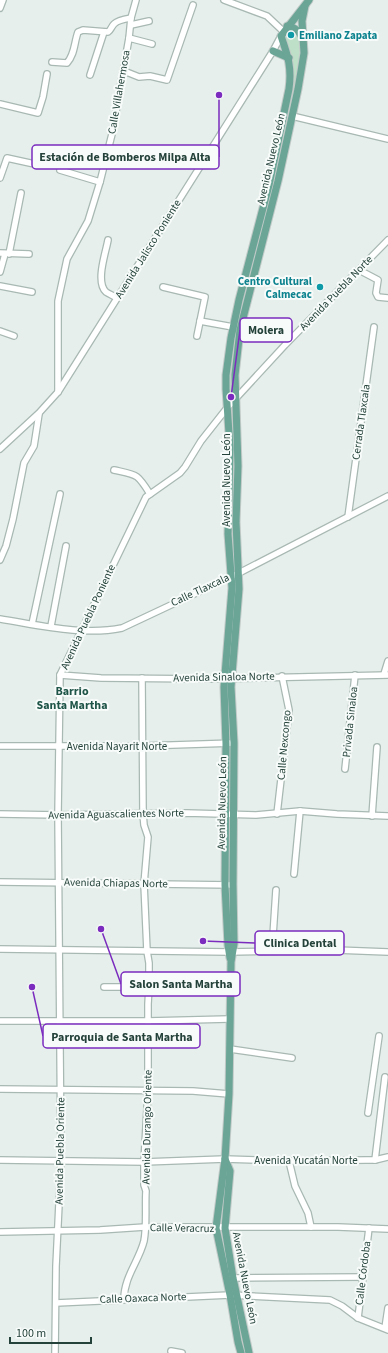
<svg xmlns="http://www.w3.org/2000/svg" width="388" height="1353" font-family="'Source Sans 3',sans-serif">
	<style>
		.green { fill: #bfe0c8 }
		.lines { fill: none; stroke-linecap: round; stroke-linejoin: round }
		.minor-casing { stroke: #a8b8b2; stroke-width: 8 }
		.major-casing { stroke: #c2cac8; stroke-width: 9 }
		.minor { stroke: #fff; stroke-width: 5.5 }
		.major { stroke: #6aa596; stroke-width: 7 }
		.culture-dot { fill: #0f9aa8; stroke: #f7fbf9; stroke-width: 1.5 }
		.labels { text-anchor: middle; dominant-baseline: central; stroke-width: 4; stroke-linejoin: round; paint-order: stroke }
		.culture-label { font-size: 11px; font-weight: bold; fill: #0d838f; stroke: #f7fbf9; text-anchor: start }
		.street-label { font-size: 11px; fill: #24423a; stroke: #f7fbf9 }
		.neighbourhood-label { font-size: 12px; font-weight: bold; fill: #1f5548; stroke: #f7fbf9 }
		.leader { fill: none; stroke: #7b2cbf; stroke-width: 1.5 }
		.callout-dot { fill: #7b2cbf; stroke: #f7fbf9; stroke-width: 1.5 }
		.callout { fill: #f7fbf9; stroke: #7b2cbf; stroke-width: 1.5 }
		.callout-label { font-size: 12px; text-anchor: middle; font-weight: bold; fill: #24423a }
	</style>
	<rect width="100%" height="100%" fill="#e6efeb"/>
	<g class="green">
		<path d="M288 29 295 32C302 43 300 54 298 67L299 69 265 228 240 326 235 399 229 405 230 346 293 68 291 54 283 39Z"/>
		<path d="M233 403 237 572 233 573 230 534V407Z"/>
		<path d="M227 745H232L231 813H227Z"/>
		<path d="M227 816H231V883H226Z"/>
	</g>
	<g class="lines">
		<g class="minor-casing">
			<g id="minor">
				<path d="M224 0 267 16 284 32"/>
				<path d="M0 8 3 0"/>
				<path d="M131 25 149 21"/>
				<path d="M129 38 152 44"/>
				<path d="M52 62 67 63C75 54 74 43 78 32L83 30 108 32C111 30 111 27 114 24 118 20 125 19 131 18"/>
				<path d="M124 71 139 77 150 76 167 80 193 5"/>
				<path d="M90 75 104 32"/>
				<path d="M0 104 38 113 43 97 47 74"/>
				<path d="M292 116 388 139"/>
				<path d="M60 170 100 182"/>
				<path d="M0 178 7 158 39 165"/>
				<path d="M108 240C106 252 95 282 106 292 109 294 114 296 117 298"/>
				<path d="M0 253 29 254"/>
				<path d="M9 254 21 193"/>
				<path d="M359 270 378 280 376 293 378 297 388 298"/>
				<path d="M0 272 5 254"/>
				<path d="M0 286 32 292"/>
				<path d="M163 287 205 297 197 336"/>
				<path d="M200 321 233 327"/>
				<path d="M0 331 14 336"/>
				<path d="M58 392V301L67 259 88 221 100 182 112 134 129 38 131 18 136 0"/>
				<path d="M0 449 39 413 58 392 273 51 281 36"/>
				<path d="M114 470C137 475 137 473 150 494"/>
				<path d="M348 517 374 327"/>
				<path d="M0 560 6 546 13 519 24 463 34 446 39 414"/>
				<path d="M0 619C39 625 83 636 122 628L239 573 388 496"/>
				<path d="M32 624 60 494"/>
				<path d="M51 626 66 546"/>
				<path d="M384 674 388 661"/>
				<path d="M60 675 101 678 207 679 388 675"/>
				<path d="M0 746H142L234 743"/>
				<path d="M345 769 355 675"/>
				<path d="M0 814 58 815 187 813 256 815 300 811 337 814 388 816"/>
				<path d="M277 814 289 710 282 676"/>
				<path d="M372 816 377 747"/>
				<path d="M294 874 300 811"/>
				<path d="M0 882 233 885"/>
				<path d="M0 949 229 952 336 950 388 952"/>
				<path d="M272 951 276 890"/>
				<path d="M104 987H149"/>
				<path d="M0 1021H148L229 1019"/>
				<path d="M230 1049 292 1058"/>
				<path d="M0 1089 193 1091 229 1094"/>
				<path d="M368 1113 379 1036"/>
				<path d="M0 1160 144 1162 225 1159 289 1161 366 1160H375L388 1157"/>
				<path d="M375 1160 385 1077"/>
				<path d="M289 1161 295 1186 308 1213 311 1227"/>
				<path d="M0 1232 100 1230 145 1227H338L388 1229"/>
				<path d="M233 1278 362 1277"/>
				<path d="M124 1299C124 1277 139 1261 144 1241 147 1225 145 1207 146 1191L144 1185V1162L148 1091V1004L149 987V963L147 951 144 884 148 837 144 825 143 813 142 678"/>
				<path d="M56 1303 230 1295 330 1300 342 1306 358 1318 388 1330"/>
				<path d="M358 1318 369 1228"/>
				<path d="M385 1328 388 1308"/>
				<path d="M171 1351 182 1353"/>
				<path d="M55 1353 56 1266 61 1162 58 815 60 675 146 497 180 473 185 467 201 441 227 408 285 345 388 240"/>
			</g>
		</g>
		<g class="major-casing">
			<g id="major">
				<path d="M287 26C295 28 299 30 302 38"/>
				<path d="M273 51 289 58"/>
				<path d="M230 958 228 945 225 885 226 744 224 687 232 588 228 534 230 448 226 389V375L231 338 239 300 269 185 289 89C292 68 288 56 281 36L309 0"/>
				<path d="M225 1159 230 1171 225 1228 233 1278 249 1353"/>
				<path d="M241 1353 238 1342 230 1295 216 1228 225 1159 229 1094 231 962 234 944 233 885 234 743 231 687 239 589 236 522 238 466 235 375 240 330 278 181 298 89 304 53 302 21 305 6"/>
			</g>
		</g>
		<use href="#minor" class="minor"/>
		<use href="#major" class="major"/>
	</g>
	<g class="culture-dot">
		<circle cx="291" cy="35" r="4"/>
		<circle cx="320" cy="287" r="4"/>
	</g>
	<g class="labels">
		<g class="culture-label">
			<text x="299" y="35">Emiliano Zapata</text>
			<text x="312" y="281" text-anchor="end">Centro Cultural<tspan x="312" dy="13">Calmecac</tspan></text>
		</g>
		<g class="street-label">
			<text transform="translate(119 92) rotate(-80)">Calle Villahermosa</text>
			<text transform="translate(271 159) rotate(-77)">Avenida Nuevo León</text>
			<text transform="translate(148 249) rotate(-58)">Avenida Jalisco Poniente</text>
			<text transform="translate(336 293) rotate(-46)">Avenida Puebla Norte</text>
			<text transform="translate(361 422) rotate(-82)">Cerrada Tlaxcala</text>
			<text transform="translate(226 480) rotate(-90)">Avenida Nuevo León</text>
			<text transform="translate(200 590) rotate(-25)">Calle Tlaxcala</text>
			<text transform="translate(88 617) rotate(-65)">Avenida Puebla Poniente</text>
			<text transform="translate(224 677) rotate(-1)">Avenida Sinaloa Norte</text>
			<text transform="translate(350 722) rotate(-84)">Privada Sinaloa</text>
			<text transform="translate(284 745) rotate(-85)">Calle Nexcongo</text>
			<text x="117" y="746">Avenida Nayarit Norte</text>
			<text transform="translate(222 803) rotate(-89)">Avenida Nuevo León</text>
			<text transform="translate(116 814) rotate(-1)">Avenida Aguascalientes Norte</text>
			<text transform="translate(116 883) rotate(1)">Avenida Chiapas Norte</text>
			<text transform="translate(147 1127) rotate(-89)">Avenida Durango Oriente</text>
			<text transform="translate(60 1151) rotate(-89)">Avenida Puebla Oriente</text>
			<text x="306" y="1160">Avenida Yucatán Norte</text>
			<text transform="translate(182 1228) rotate(1)">Calle Veracruz</text>
			<text transform="translate(363 1273) rotate(-83)">Calle Córdoba</text>
			<text transform="translate(245 1278) rotate(79)">Avenida Nuevo León</text>
			<text transform="translate(143 1298) rotate(-2)">Calle Oaxaca Norte</text>
		</g>
		<g class="neighbourhood-label">
			<text x="72" y="691">Barrio<tspan x="72" dy="14">Santa Martha</tspan></text>
		</g>
	</g>
	<path class="leader" d="M219 95L219 157M231 397L240 330M203 941L255 943M101 929L121 984M32 987L43 1036"/>
	<g class="callout-dot">
		<circle cx="219" cy="95" r="4"/>
		<circle cx="231" cy="397" r="4"/>
		<circle cx="203" cy="941" r="4"/>
		<circle cx="101" cy="929" r="4"/>
		<circle cx="32" cy="987" r="4"/>
	</g>
	<g class="callout">
		<rect x="32" y="145" width="187" height="24" rx="4"/>
		<rect x="240" y="318" width="52" height="24" rx="4"/>
		<rect x="255" y="931" width="89" height="24" rx="4"/>
		<rect x="121" y="972" width="119" height="24" rx="4"/>
		<rect x="43" y="1024" width="157" height="24" rx="4"/>
	</g>
	<g class="callout-label">
		<text x="125" y="161">Estación de Bomberos Milpa Alta</text>
		<text x="266" y="334">Molera</text>
		<text x="300" y="947">Clinica Dental</text>
		<text x="181" y="988">Salon Santa Martha</text>
		<text x="122" y="1041">Parroquia de Santa Martha</text>
	</g>
	<path d="M10 1337v6h81v-6" fill="none" stroke="#24423a" stroke-width="2"/>
	<text x="16" y="1337" font-size="12" fill="#24423a" stroke="#f7fbf9" stroke-width="3" paint-order="stroke">100 m</text>
</svg>
